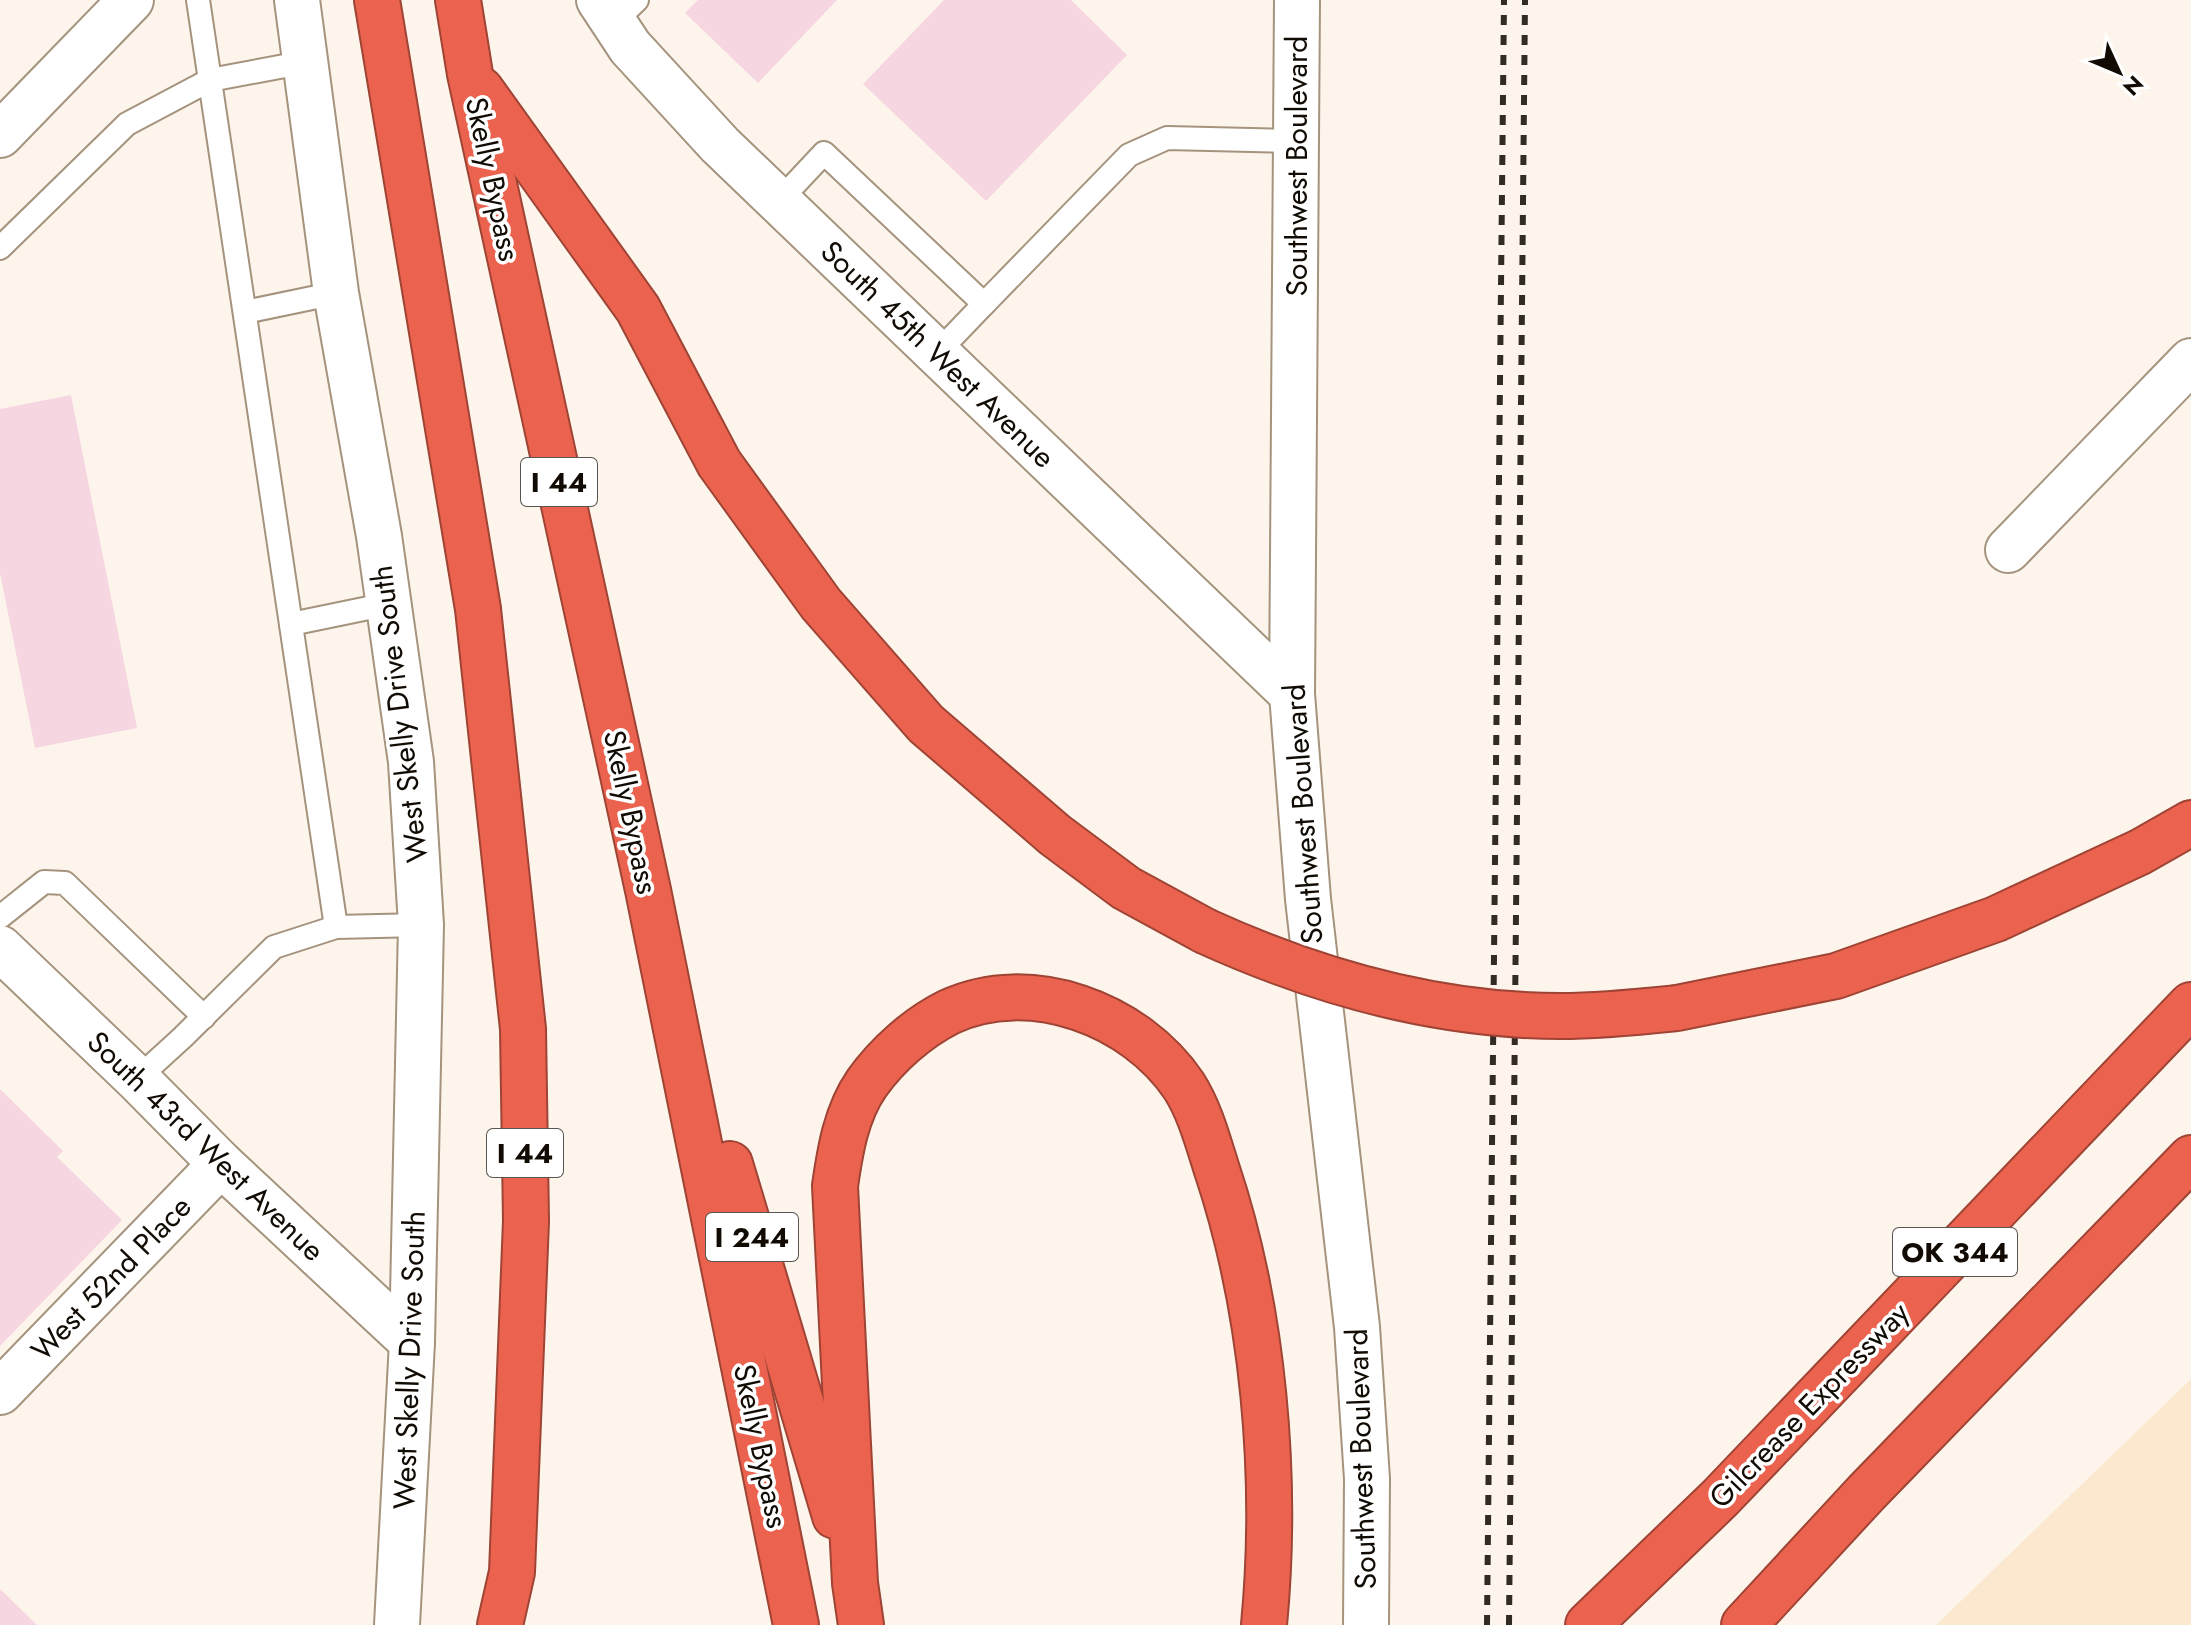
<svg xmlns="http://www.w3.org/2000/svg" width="2191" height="1625" font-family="Jost,sans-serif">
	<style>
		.built { fill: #fbe8cf }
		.building { fill: #f6d6e1 }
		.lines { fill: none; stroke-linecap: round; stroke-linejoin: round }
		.lane-casing { stroke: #a5937d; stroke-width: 26 }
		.street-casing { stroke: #a5937d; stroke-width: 48 }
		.secondary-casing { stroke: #a5937d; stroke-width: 48 }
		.highway-casing { stroke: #9f4435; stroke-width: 48 }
		.lane { stroke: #fff; stroke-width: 22 }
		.street { stroke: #fff; stroke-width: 44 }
		.secondary { stroke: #fff; stroke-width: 44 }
		.highway { stroke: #eb634f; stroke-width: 44 }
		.rail { stroke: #312b23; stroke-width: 6; stroke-dasharray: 10 10; stroke-linecap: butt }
		.highway-bridge-casing { stroke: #9f4435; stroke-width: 48; stroke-linecap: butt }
		.highway-bridge { stroke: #eb634f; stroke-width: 44 }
		.labels { text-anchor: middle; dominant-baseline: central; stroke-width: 7; stroke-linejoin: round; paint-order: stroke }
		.shield { fill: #fff; stroke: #58544f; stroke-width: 2 }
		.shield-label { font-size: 28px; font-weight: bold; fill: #110b04 }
		.street-label { font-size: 30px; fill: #110b04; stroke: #fff }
	</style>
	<rect width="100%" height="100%" fill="#fdf5ec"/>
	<path class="built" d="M2191 1379V1625H1936Z"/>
	<g class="building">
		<path d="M698 0H837L758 83 685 13Z"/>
		<path d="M944 0H1071L1127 55 986 201 863 84Z"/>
		<path d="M71 395 137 728 35 748 0 573V409Z"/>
		<path d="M0 1089 63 1151 57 1157 122 1220 0 1346Z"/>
		<path d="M0 1589 37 1625H0Z"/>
	</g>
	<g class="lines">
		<g class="lane-casing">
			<g id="lane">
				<path d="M198 0 336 927 421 925"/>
				<path d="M614 22 637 0"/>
				<path d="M779 201 824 153 984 304 937 353"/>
				<path d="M0 248 127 124 210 80 306 62"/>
				<path d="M984 304 1129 155 1167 138 1296 141"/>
				<path d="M245 312 336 293"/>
				<path d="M291 624 388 604"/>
				<path d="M0 917 44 882 65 883 204 1017"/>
				<path d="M137 1079 183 1037 274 947 336 927"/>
			</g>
		</g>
		<g class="street-casing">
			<g id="street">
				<path d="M0 135 131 0"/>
				<path d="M2008 550 2191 361"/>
				<path d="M0 948 137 1079 221 1164 412 1342"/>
				<path d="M0 1392 221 1164"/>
			</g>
		</g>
		<g class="secondary-casing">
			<g id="secondary">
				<path d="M297 0 336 293 379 536 411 762 421 925 412 1342 397 1625"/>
				<path d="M599 0 630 47 720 145 1292 694"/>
				<path d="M1297 0 1292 694 1308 899 1357 1327 1367 1479 1366 1625"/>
			</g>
		</g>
		<g class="highway-casing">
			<g id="highway">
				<path d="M377 0 478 609 523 1029 526 1221 512 1572 500 1625"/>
				<path d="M458 0 470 74 648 890 796 1625"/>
				<path d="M481 90 638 309 719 463 821 604 926 724 1055 835 1126 888 1205 931"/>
				<path d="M1677 1008 1836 976 1996 919 2140 852 2191 823"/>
				<path d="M730 1164 835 1516"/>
				<path d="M861 1625 855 1583 835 1186C840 1151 846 1113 867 1083 887 1055 917 1028 949 1012 1030 974 1136 1014 1184 1086 1200 1111 1208 1142 1217 1170 1264 1311 1278 1478 1264 1625"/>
				<path d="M1588 1625 1720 1498 2191 1005"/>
				<path d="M1744 1625 1866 1493 2191 1158"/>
			</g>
		</g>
		<use href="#lane" class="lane"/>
		<use href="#street" class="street"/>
		<use href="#secondary" class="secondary"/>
		<use href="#highway" class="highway"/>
		<g class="rail">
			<path d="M1487 1625 1504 0"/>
			<path d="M1509 1625 1525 0"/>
		</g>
		<g class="highway-bridge-casing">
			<path id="highway-bridge" d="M1205 931C1317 982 1437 1016 1561 1016 1600 1016 1638 1012 1677 1008"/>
		</g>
		<use href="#highway-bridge" class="highway-bridge"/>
	</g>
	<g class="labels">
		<g class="shield">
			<rect x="521" y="458" width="76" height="48" rx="6"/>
			<rect x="487" y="1129" width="76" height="48" rx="6"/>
			<rect x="706" y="1213" width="92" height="48" rx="6"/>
			<rect x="1893" y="1228" width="124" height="48" rx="6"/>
		</g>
		<g class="shield-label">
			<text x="559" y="482">I 44</text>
			<text x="525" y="1153">I 44</text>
			<text x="752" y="1237">I 244</text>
			<text x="1955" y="1252">OK 344</text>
		</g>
		<g class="street-label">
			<text transform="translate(1296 166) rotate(-90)">Southwest Boulevard</text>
			<text transform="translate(493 179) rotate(78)">Skelly Bypass</text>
			<text transform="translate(938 354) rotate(44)">South 45th West Avenue</text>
			<text transform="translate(399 714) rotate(-97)">West Skelly Drive South</text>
			<text transform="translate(631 812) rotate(78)">Skelly Bypass</text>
			<text transform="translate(1303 814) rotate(-94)">Southwest Boulevard</text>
			<text transform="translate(206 1146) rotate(44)">South 43rd West Avenue</text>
			<text transform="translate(111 1278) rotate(-46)">West 52nd Place</text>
			<text transform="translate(409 1360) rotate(-88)">West Skelly Drive South</text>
			<text transform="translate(1809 1405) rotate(-46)">Gilcrease Expressway</text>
			<text transform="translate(761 1446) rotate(78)">Skelly Bypass</text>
			<text transform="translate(1361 1459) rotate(-92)">Southwest Boulevard</text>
		</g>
	</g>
	<g transform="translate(2119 72) rotate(134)" stroke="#ffffff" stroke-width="6" paint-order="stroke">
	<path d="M0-6L14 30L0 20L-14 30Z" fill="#110b04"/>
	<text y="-12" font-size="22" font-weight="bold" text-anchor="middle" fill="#110b04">N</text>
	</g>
</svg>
